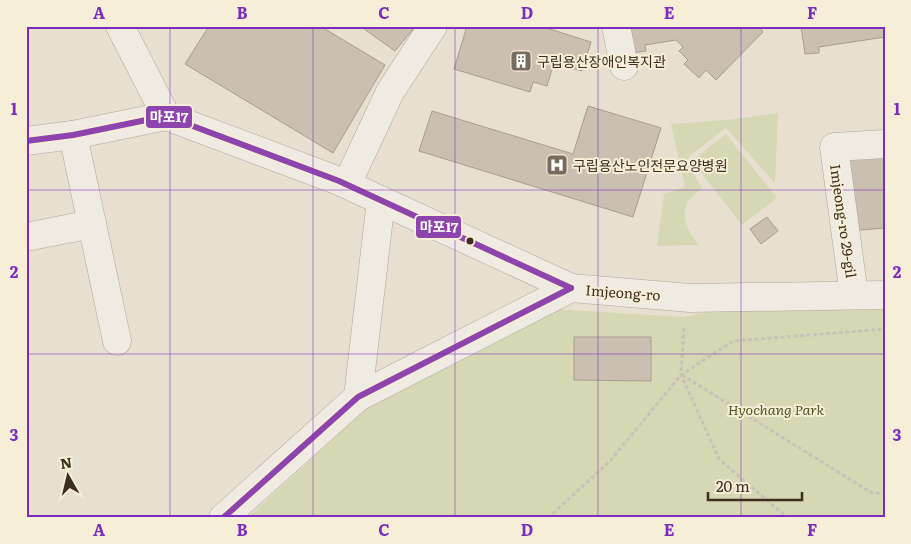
<svg xmlns="http://www.w3.org/2000/svg" width="911" height="544" font-family="Literata,'Noto Sans KR',serif">
	<style>
		.green { fill: #d6d7b3 }
		.building { fill: #cbbfb2; stroke: #a89c90 }
		.lines { fill: none; stroke-linecap: round; stroke-linejoin: round }
		.minor-casing { stroke: #ada599; stroke-width: 29 }
		.tertiary-casing { stroke: #ada599; stroke-width: 29 }
		.path { stroke: #c8c2b9; stroke-width: 3; stroke-dasharray: 4 2.5; stroke-linecap: butt }
		.minor { stroke: #efebe3; stroke-width: 28 }
		.tertiary { stroke: #efebe3; stroke-width: 28 }
		.bus-1-casing { stroke: #f7eed8; stroke-width: 10 }
		.bus-1 { stroke: #8e44ad; stroke-width: 6 }
		.grid { fill: none; stroke: #7b2cbf; stroke-width: 1; stroke-opacity: 0.55 }
		.bus-dot { fill: #3d2e20; stroke: #f7eed8; stroke-width: 2 }
		.labels { text-anchor: middle; dominant-baseline: central; stroke-width: 4; stroke-linejoin: round; paint-order: stroke }
		.poi-label { font-size: 14px; fill: #3d2e20; stroke: #f7eed8; text-anchor: start }
		.street-label { font-size: 14px; fill: #3d2e20; stroke: #f7eed8 }
		.park-label { font-size: 14px; font-style: italic; fill: #4d5a26; stroke: #f7eed8 }
		.line-badge { stroke: #f7eed8; stroke-width: 2 }
		.badge-label { font-size: 14px; text-anchor: middle; font-weight: bold; fill: #fff }
		.neatline { fill: none; stroke: #7b2cbf; stroke-width: 2 }
		.grid-label { font-size: 16px; text-anchor: middle; font-weight: bold; fill: #7b2cbf }
	</style>
	<rect width="100%" height="100%" fill="#e7e0d1"/>
	<g class="green">
		<path d="M778 113 775 183 726 128 689 156 687 163 702 188C698 192 691 197 688 202 679 218 689 232 699 245L657 246 664 194 685 187 671 124 726 120Z"/>
		<path d="M726 134 777 198 742 225 692 161Z"/>
		<path d="M758 299 885 302V518H247L365 410 553 309 685 317Z"/>
	</g>
	<g class="building">
		<path d="M209 26H320L385 65 333 153 185 64Z"/>
		<path d="M360 26H412L414 28 395 51Z"/>
		<path d="M467 26H540L591 42 582 71 554 63 547 86 533 82 530 92 454 69Z"/>
		<path d="M627 26H759L763 32 716 80 706 70 699 78 684 64 688 60 679 51 683 47 676 40 645 45 646 51 632 53Z"/>
		<path d="M801 26H885V37L819 47V53L805 54Z"/>
		<path d="M588 106 661 128 633 217 419 151 432 111 573 154Z"/>
		<path d="M885 156V228L849 231 843 160Z"/>
		<path d="M767 217 778 231 761 244 750 229Z"/>
		<path d="M574 337H651V381L574 380Z"/>
	</g>
	<g class="lines">
		<g class="minor-casing">
			<g id="minor">
				<path d="M120 26 166 116 339 181 571 288"/>
				<path d="M616 26 624 66"/>
				<path d="M73 135 117 341"/>
				<path d="M26 141 73 135 166 116"/>
				<path d="M347 184 390 92 433 26"/>
				<path d="M26 237 92 224"/>
				<path d="M854 295 834 147 885 144"/>
				<path d="M358 397 381 200"/>
			</g>
		</g>
		<g class="tertiary-casing">
			<path id="tertiary" d="M223 518 358 397 571 288 690 298 885 295"/>
		</g>
		<g class="path">
			<path d="M684 328 681 375 719 459 788 518"/>
			<path d="M682 375 872 493 885 494"/>
			<path d="M548 518 610 461 681 375 733 341 885 329"/>
		</g>
		<use href="#minor" class="minor"/>
		<use href="#tertiary" class="tertiary"/>
		<g class="bus-1-casing">
			<g id="bus-1">
				<path d="M26 141 73 135 166 116 339 181 571 288"/>
				<path d="M223 518 358 397 571 288"/>
			</g>
		</g>
		<use href="#bus-1" class="bus-1"/>
	</g>
	<path class="grid" d="M170 26V518M313 26V518M455 26V518M598 26V518M741 26V518M26 190H885M26 354H885"/>
	<defs>
		<g id="building-square" transform="scale(1.125)"><rect x="-9" y="-9" width="18" height="18" rx="4" fill="#786c5e" stroke="#f7eed8"/><path d="M-4-6H4V6H1V3H-1V6H-4ZM-2.5-4.3h1.7v1.8h-1.7ZM.8-4.3h1.7v1.8H.8ZM-2.5-1h1.7V.8h-1.7ZM.8-1h1.7V.8H.8Z" fill="#fff"/></g>
		<g id="hospital-square" transform="scale(1.125)"><rect x="-9" y="-9" width="18" height="18" rx="4" fill="#786c5e" stroke="#f7eed8"/><path d="M-5-5h3v3.5h4V-5h3V5h-3V1.5h-4V5h-3Z" fill="#fff"/></g>
	</defs>
	<g fill-rule="evenodd">
		<use href="#building-square" x="521" y="61"/>
		<use href="#hospital-square" x="557" y="165"/>
	</g>
	<circle class="bus-dot" cx="470" cy="241" r="4.5"/>
	<g class="labels">
		<g class="poi-label">
			<text x="537" y="61">구립용산장애인복지관</text>
			<text x="573" y="165">구립용산노인전문요양병원</text>
		</g>
		<g class="street-label">
			<text transform="translate(844 221) rotate(82)">Imjeong-ro 29-gil</text>
			<text transform="translate(623 292) rotate(4)">Imjeong-ro</text>
		</g>
		<g class="park-label">
			<text x="776" y="409">Hyochang Park</text>
		</g>
	</g>
	<g class="line-badge">
		<rect x="145" y="105" width="48" height="24" rx="5" fill="#8e44ad"/>
		<rect x="415" y="215" width="47" height="24" rx="5" fill="#8e44ad"/>
	</g>
	<g class="badge-label">
		<text x="169" y="122">마포17</text>
		<text x="439" y="232">마포17</text>
	</g>
	<rect width="911" height="544" fill="none" stroke="#f7eed8" stroke-width="55"/>
	<g transform="translate(68 476) rotate(352)" stroke="#f7eed8" stroke-width="4" paint-order="stroke">
	<path d="M0-4L9 19L0 12L-9 19Z" fill="#3d2e20"/>
	<text y="-8" font-size="14" font-weight="bold" text-anchor="middle" fill="#3d2e20">N</text>
	</g>
	<path d="M708 492v8h94v-8" fill="none" stroke="#3d2e20" stroke-width="2.5"/>
	<text x="716" y="492" font-size="15" fill="#3d2e20" stroke="#f7eed8" stroke-width="4" paint-order="stroke">20 m</text>
	<rect x="28" y="28" width="856" height="488" class="neatline"/>
	<g class="grid-label">
		<text x="99" y="19">A</text>
		<text x="242" y="19">B</text>
		<text x="384" y="19">C</text>
		<text x="527" y="19">D</text>
		<text x="669" y="19">E</text>
		<text x="812" y="19">F</text>
		<text x="14" y="115">1</text>
		<text x="897" y="115">1</text>
		<text x="14" y="278">2</text>
		<text x="897" y="278">2</text>
		<text x="14" y="441">3</text>
		<text x="897" y="441">3</text>
		<text x="99" y="536">A</text>
		<text x="242" y="536">B</text>
		<text x="384" y="536">C</text>
		<text x="527" y="536">D</text>
		<text x="669" y="536">E</text>
		<text x="812" y="536">F</text>
	</g>
</svg>
